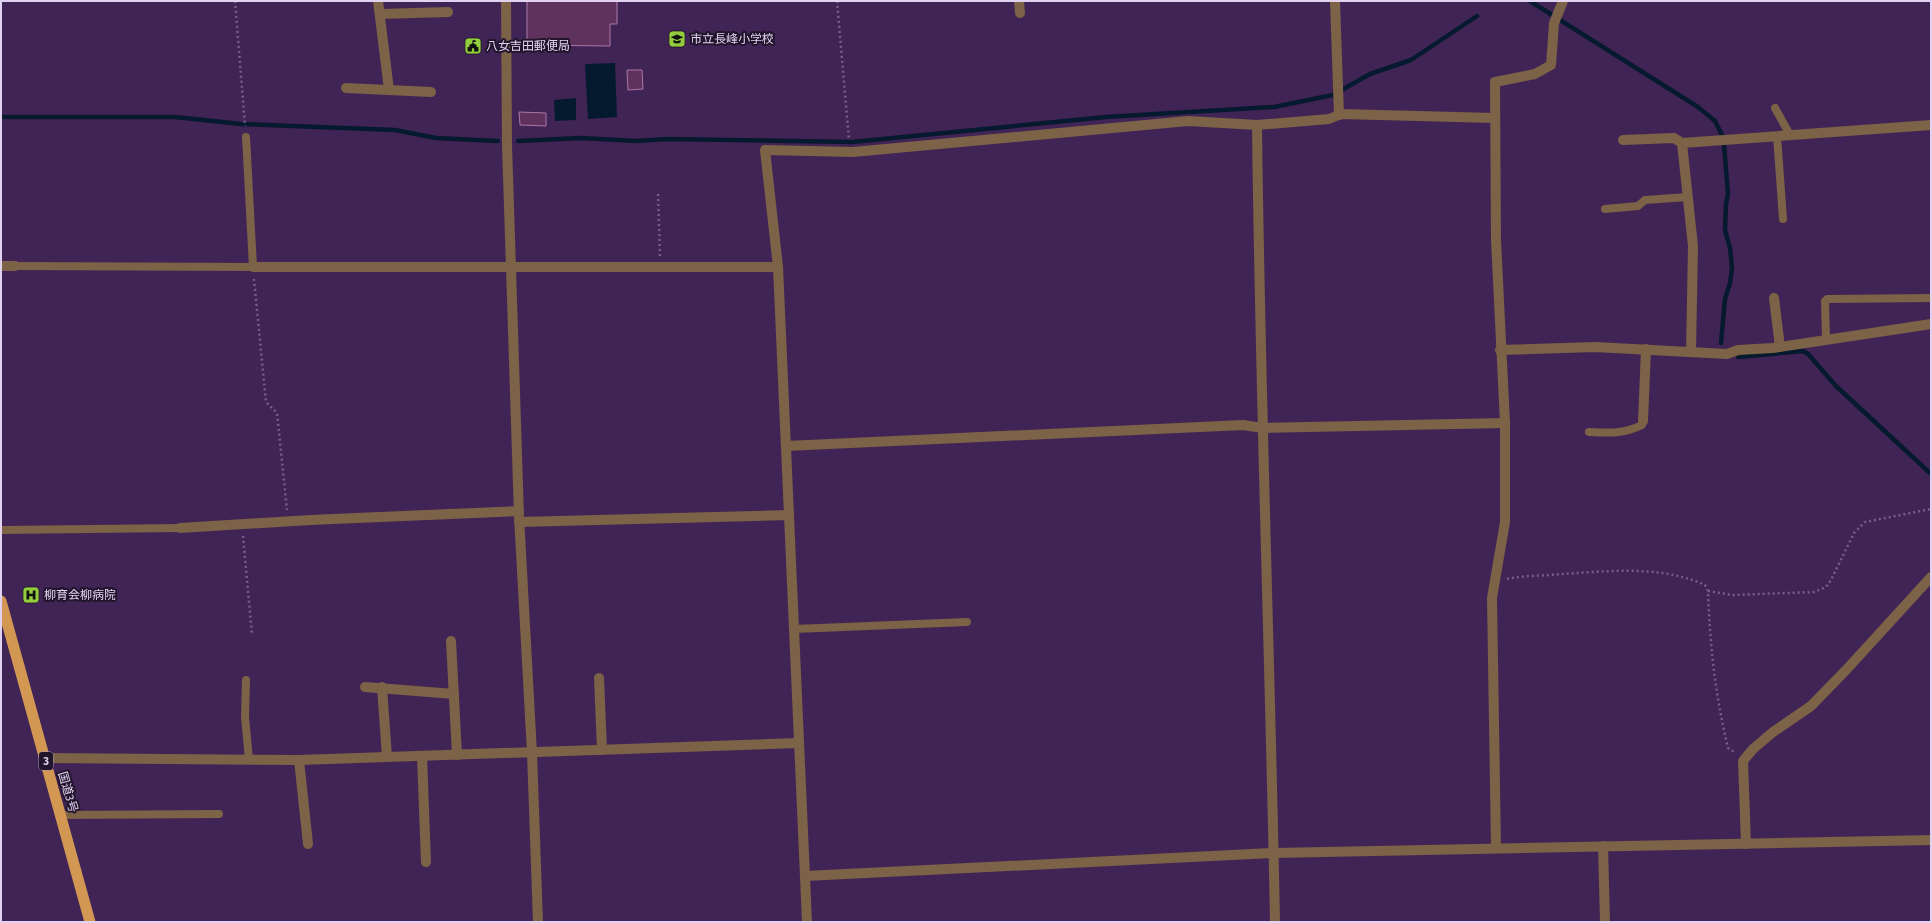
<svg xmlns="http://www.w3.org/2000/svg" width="1932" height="923" font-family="'Fira Sans','Noto Sans JP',sans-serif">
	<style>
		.water { fill: #051a2e }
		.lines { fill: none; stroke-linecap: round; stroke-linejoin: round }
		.stream { stroke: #051a2e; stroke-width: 4.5 }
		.building { fill: #5f325d; stroke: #aa78a7 }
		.path { stroke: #775e8a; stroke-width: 2.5; stroke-dasharray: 2 3; stroke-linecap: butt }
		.service { stroke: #7c6246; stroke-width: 8 }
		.minor { stroke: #7c6246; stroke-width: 10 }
		.trunk { stroke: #d19753; stroke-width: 11 }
		.labels { text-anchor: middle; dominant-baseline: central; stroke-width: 4; stroke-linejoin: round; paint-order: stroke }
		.shield { fill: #21152b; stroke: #a899b6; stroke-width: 1 }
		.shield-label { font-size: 11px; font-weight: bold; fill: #e2d2f1 }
		.poi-label { font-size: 12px; fill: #e2d2f1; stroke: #21152b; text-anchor: start }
		.street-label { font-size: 12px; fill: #e2d2f1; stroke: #21152b }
	</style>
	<rect width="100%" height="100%" fill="#412456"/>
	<g class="water">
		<path d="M615 63 617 117 588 119 585 64Z"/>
		<path d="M576 98V120L555 121 554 100Z"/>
	</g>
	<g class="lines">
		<g class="stream">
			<path d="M1530 1 1698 107 1715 121 1722 135 1724 145 1728 194 1726 204 1725 230 1730 248 1732 268 1730 283 1725 299 1721 343"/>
			<path d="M1 117H175L241 124 395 130 436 138 498 141"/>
			<path d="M518 141 581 138 636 141 667 139 852 142 1106 117 1274 107 1333 95 1370 74 1411 60 1477 16"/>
			<path d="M1738 357 1803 351 1808 354 1836 386 1931 474"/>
		</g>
	</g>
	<g class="building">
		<path d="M527 1H617V24H610V46L527 45Z"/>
		<path d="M627 70H642L643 89 628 90Z"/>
		<path d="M519 112 546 113V126L520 125Z"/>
	</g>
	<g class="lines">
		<g class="path">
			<path d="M235 1 245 126"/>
			<path d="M837 1 849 140"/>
			<path d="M658 194 660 256"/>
			<path d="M254 279 266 402 277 413 287 510"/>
			<path d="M243 536 252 635"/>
			<path d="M1507 579C1525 575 1544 576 1562 574 1610 571 1660 565 1705 585L1708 591C1710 646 1715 694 1728 748L1736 753"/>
			<path d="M1708 591 1732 595 1814 592 1826 587 1831 580 1854 533 1865 522 1931 509"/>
		</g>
		<g class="service">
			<path d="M1775 108 1790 135"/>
			<path d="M1777 136 1783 219"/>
			<path d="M1605 209 1638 206 1645 200 1688 197"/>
			<path d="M15 266 253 267 246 137"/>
			<path d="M1826 339 1825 301 1827 299 1931 298"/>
			<path d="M1589 432C1608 433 1624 434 1642 425L1643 421"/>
			<path d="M1 530 180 528"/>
			<path d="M794 629 967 622"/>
			<path d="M246 680 245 717 249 760"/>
			<path d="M61 815 219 814"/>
		</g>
		<g class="minor">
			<path d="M378 1 389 90"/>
			<path d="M506 1 507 145 519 516 532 753 538 922"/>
			<path d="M1019 1 1020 13"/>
			<path d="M1335 1 1339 115"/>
			<path d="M380 14 448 12"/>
			<path d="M346 88 431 92"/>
			<path d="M1257 125C1260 391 1270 656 1275 922"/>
			<path d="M1623 140 1674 138 1682 143 1693 246 1691 351"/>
			<path d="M1682 143 1931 125"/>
			<path d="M1 266H15"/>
			<path d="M253 267H778"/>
			<path d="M1774 298 1780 347"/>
			<path d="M1500 350 1595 347 1727 354 1738 350 1773 348 1931 324"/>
			<path d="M1643 421 1646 349"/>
			<path d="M786 446 1243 425 1263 428 1505 423"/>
			<path d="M519 522 789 515"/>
			<path d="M180 528 310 520 519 511"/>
			<path d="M451 641 457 755"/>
			<path d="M599 678 602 750"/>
			<path d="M365 687 454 694"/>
			<path d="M382 687 387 757"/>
			<path d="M422 756 426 862"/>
			<path d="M45 758 299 760 799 743"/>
			<path d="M299 760 308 844"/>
			<path d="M1746 844 1743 761 1753 749 1773 732 1811 706 1847 669 1931 577"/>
			<path d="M1603 846 1605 922"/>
			<path d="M1496 848 1492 598 1505 522V423L1496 240 1495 82 1535 74 1551 65 1554 23 1563 1"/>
			<path d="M805 876 1274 853 1931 840"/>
			<path d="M807 922 778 267 765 150 853 152 1188 121 1257 125 1329 119 1341 114 1495 118"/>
		</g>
		<path class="trunk" d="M1 601 90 922"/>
	</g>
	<defs>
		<g id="school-square" transform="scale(0.9)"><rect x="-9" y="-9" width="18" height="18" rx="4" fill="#93cc3d" stroke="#21152b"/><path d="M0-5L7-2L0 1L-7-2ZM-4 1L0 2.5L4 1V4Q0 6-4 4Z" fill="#111"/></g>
		<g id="civic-square" transform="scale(0.9)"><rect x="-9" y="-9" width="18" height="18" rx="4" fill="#93cc3d" stroke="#21152b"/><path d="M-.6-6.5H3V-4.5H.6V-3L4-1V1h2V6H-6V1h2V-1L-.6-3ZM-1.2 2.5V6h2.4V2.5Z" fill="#111"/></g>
		<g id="hospital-square" transform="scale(0.9)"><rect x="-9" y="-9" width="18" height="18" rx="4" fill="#93cc3d" stroke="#21152b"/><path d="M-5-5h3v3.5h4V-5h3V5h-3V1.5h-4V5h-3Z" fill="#111"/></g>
	</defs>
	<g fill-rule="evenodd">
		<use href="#school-square" x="677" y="39"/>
		<use href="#civic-square" x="473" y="46"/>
		<use href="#hospital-square" x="31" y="595"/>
	</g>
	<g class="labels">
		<rect class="shield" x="39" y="752" width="14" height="18" rx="3"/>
		<g class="shield-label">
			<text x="46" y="761">3</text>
		</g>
		<g class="poi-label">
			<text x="690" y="39">市立長峰小学校</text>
			<text x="486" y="46">八女吉田郵便局</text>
			<text x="44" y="595">柳育会柳病院</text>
		</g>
		<g class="street-label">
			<text transform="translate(68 792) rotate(74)">国道3号</text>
		</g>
	</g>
	<rect width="1932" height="923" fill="none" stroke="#e2d2f1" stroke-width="4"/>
</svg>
